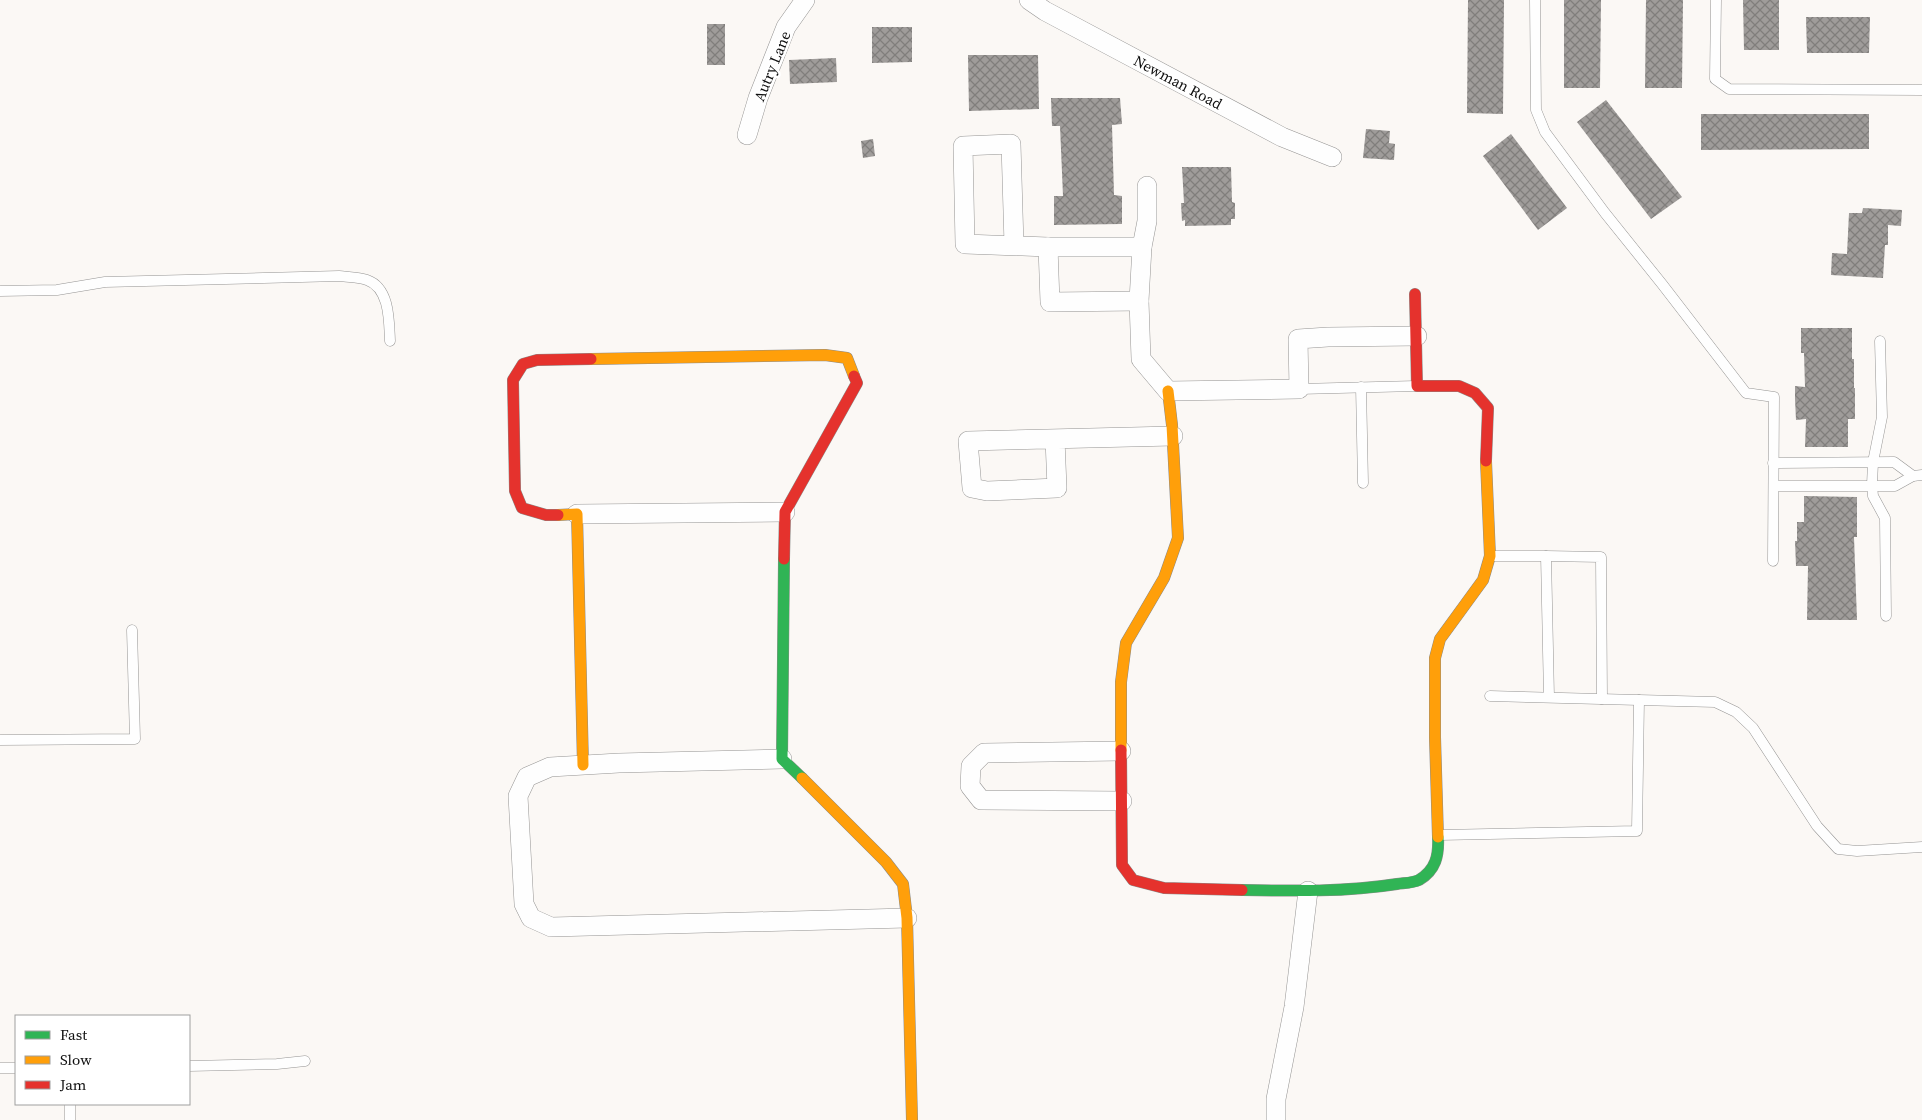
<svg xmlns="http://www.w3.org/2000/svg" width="1922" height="1120" font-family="'Source Serif 4',serif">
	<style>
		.building { fill: url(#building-cross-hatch) }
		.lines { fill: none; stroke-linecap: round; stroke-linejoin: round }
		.lane-casing { stroke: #959493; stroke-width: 11 }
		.street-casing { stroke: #959493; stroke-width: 20 }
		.fast-casing { stroke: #8c8b89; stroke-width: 12 }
		.slow-casing { stroke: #8c8b89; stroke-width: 12 }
		.jam-casing { stroke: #8c8b89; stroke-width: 12 }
		.lane { stroke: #fefefe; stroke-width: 10 }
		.street { stroke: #fefefe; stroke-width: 19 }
		.fast { stroke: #30b455; stroke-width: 11 }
		.slow { stroke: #ff9f0a; stroke-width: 11 }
		.jam { stroke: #e5322d; stroke-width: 11 }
		.labels { text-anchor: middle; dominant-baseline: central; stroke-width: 5; stroke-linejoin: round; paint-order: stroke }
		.street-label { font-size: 15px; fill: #0f0f0f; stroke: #fff }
	</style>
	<defs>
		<pattern id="building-cross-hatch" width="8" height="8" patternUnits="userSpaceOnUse" patternTransform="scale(1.25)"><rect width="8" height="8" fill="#9f9c9a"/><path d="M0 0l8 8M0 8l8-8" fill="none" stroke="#807e7c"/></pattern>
	</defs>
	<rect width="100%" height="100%" fill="#fbf8f5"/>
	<g class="building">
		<path d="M1468 0H1504L1503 114 1467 113Z"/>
		<path d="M1564 0H1601L1600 88H1564Z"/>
		<path d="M1646 0H1683L1682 88H1645Z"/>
		<path d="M1743 0H1779V50H1744Z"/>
		<path d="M1806 17H1870L1869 53H1807Z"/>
		<rect x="707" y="24" width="18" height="41"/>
		<path d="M872 27H912V62L872 63Z"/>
		<path d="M968 55H1038L1039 109 969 111Z"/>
		<path d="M836 58 837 82 790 84 789 60Z"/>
		<path d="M1051 98H1120L1122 124 1112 125 1114 195 1122 196V224L1054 225V196H1063L1060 126H1052Z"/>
		<path d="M1606 100 1682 197 1651 219 1577 122Z"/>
		<path d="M1701 114H1869V149L1701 150Z"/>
		<path d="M1366 129 1390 131 1389 143 1395 144 1394 160 1363 158Z"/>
		<path d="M1511 134 1567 208 1538 230 1483 156Z"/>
		<path d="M873 139 875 156 863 158 861 141Z"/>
		<path d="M1182 167H1231L1232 202 1235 203V219H1231V225L1185 226V220L1182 221 1181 203H1184Z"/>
		<path d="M1863 208 1902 210 1901 226 1888 225V245H1885L1883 278 1831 275 1832 253 1847 254 1849 213H1862Z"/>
		<path d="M1801 328H1852V359H1854V388H1855V419H1848V447H1805L1806 419 1796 420 1795 399V386L1805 387 1804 353H1801Z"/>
		<path d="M1804 496 1857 497V537H1854L1857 620H1807L1808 566H1796L1795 541H1797V522H1804Z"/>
	</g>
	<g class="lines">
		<g class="lane-casing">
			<g id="lane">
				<path d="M1535 0 1536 110 1545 132 1605 213 1662 284 1746 393 1774 397 1773 561"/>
				<path d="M1716 0 1715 79 1729 89 1922 90"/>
				<path d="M0 291 57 290 105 282 339 276C348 277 359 277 367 280 390 288 389 321 390 341"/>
				<path d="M1880 341 1882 417 1873 462 1872 485 1873 496 1885 518 1886 616"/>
				<path d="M1361 387 1363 483"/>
				<path d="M1299 389 1416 386"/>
				<path d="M1773 463 1894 462 1913 476"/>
				<path d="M1774 486H1895L1913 476 1922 475"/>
				<path d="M1492 556H1546L1549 697"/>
				<path d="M1546 556 1601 557 1602 699"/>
				<path d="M1490 696 1715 702 1736 712 1753 728 1817 826 1838 849 1857 851 1922 847"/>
				<path d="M0 740 135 739 132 630"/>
				<path d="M1440 835 1637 831 1639 700"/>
				<path d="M189 1066 277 1064 305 1061"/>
				<path d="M0 1068H16"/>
				<path d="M70 1104V1120"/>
			</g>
		</g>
		<g class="street-casing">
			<g id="street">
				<path d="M1029 0 1045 11 1282 137 1332 157"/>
				<path d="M747 135 758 98 786 27 805 0"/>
				<path d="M1147 186V221L1142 247 1139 301 1141 359 1168 391 1299 389 1298 339 1328 337 1417 336"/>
				<path d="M1014 245 1011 144 963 146 965 244 1048 247"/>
				<path d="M1139 301 1050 302 1048 247H1142"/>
				<path d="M1055 439 1057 488 987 491 972 488 968 441 1173 436"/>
				<path d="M577 514 785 512"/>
				<path d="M1121 751 984 753 971 766 970 786 981 800 1122 801"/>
				<path d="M782 759 619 763 550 767 527 777 518 796 524 904 531 918 551 927 907 918"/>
				<path d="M1276 1120V1099L1294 1007 1308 891"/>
			</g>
		</g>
		<g class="fast-casing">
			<g id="fast">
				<path d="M784 559 782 759 802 778"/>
				<path d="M1242 890C1294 891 1346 892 1397 884 1404 883 1413 883 1419 880 1436 870 1439 855 1438 837"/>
			</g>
		</g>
		<g class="slow-casing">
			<g id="slow">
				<path d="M591 359 825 355 847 358 854 376"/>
				<path d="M558 515 577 514 583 765"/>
				<path d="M1121 750V682L1126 643 1164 578 1178 538 1172 425 1168 391"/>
				<path d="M802 778 886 862 903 884 907 918 912 1120"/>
				<path d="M1438 837 1435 737V658L1440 639 1483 580 1490 556 1486 461"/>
			</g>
		</g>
		<g class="jam-casing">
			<g id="jam">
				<path d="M1415 294 1417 386H1459L1475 393 1488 408 1486 461"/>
				<path d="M558 515H546L522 508 515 491 513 380 523 364 537 360 591 359"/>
				<path d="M784 559 785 512 857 383 854 376"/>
				<path d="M1121 750 1122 865 1133 880 1164 888 1242 890"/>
			</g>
		</g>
		<use href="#lane" class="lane"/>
		<use href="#street" class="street"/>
		<use href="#fast" class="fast"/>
		<use href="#slow" class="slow"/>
		<use href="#jam" class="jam"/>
	</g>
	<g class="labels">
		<g class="street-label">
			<text transform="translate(772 66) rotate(-68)">Autry Lane</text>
			<text transform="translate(1178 82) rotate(28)">Newman Road</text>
		</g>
	</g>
	<rect x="15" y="1015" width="175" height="90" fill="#ffffff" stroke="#9f9f9f"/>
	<rect x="25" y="1031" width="25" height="8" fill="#30b455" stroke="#9f9f9f"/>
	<text x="60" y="1040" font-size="15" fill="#0f0f0f">Fast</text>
	<rect x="25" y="1056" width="25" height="8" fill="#ff9f0a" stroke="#9f9f9f"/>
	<text x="60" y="1065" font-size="15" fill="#0f0f0f">Slow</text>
	<rect x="25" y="1081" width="25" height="8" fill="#e5322d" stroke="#9f9f9f"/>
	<text x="60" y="1090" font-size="15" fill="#0f0f0f">Jam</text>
</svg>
